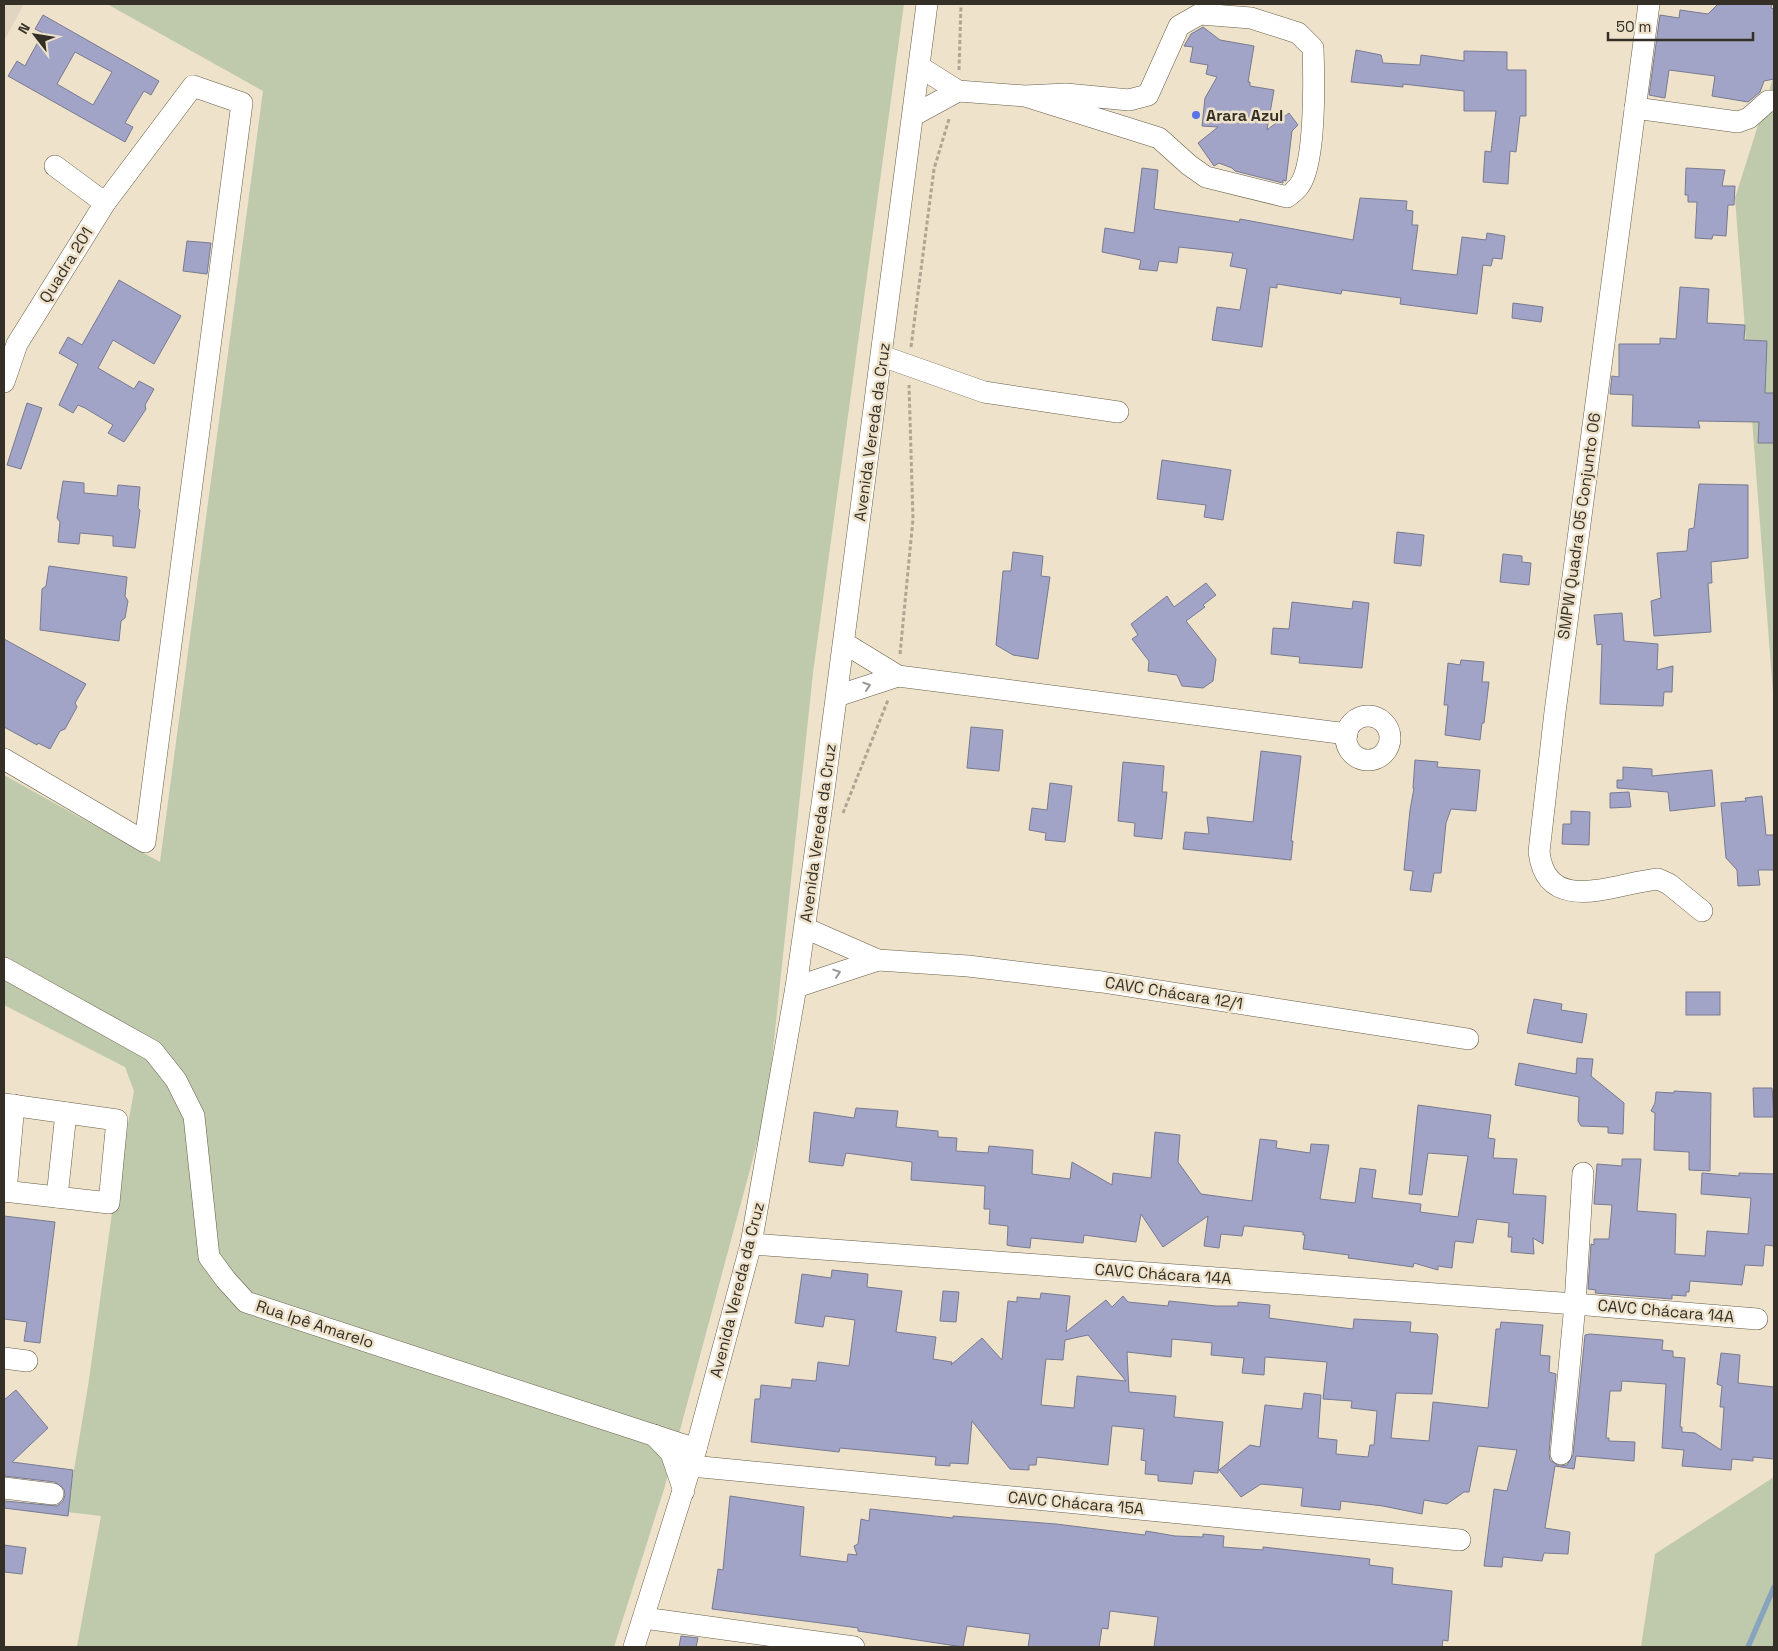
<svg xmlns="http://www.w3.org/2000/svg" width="1778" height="1651" font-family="'Space Grotesk',sans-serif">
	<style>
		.commercial { fill: #e0d5c1 }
		.green { fill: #bfc9ac }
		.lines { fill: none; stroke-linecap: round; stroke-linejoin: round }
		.stream { stroke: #86a4bd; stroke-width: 5.5 }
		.building { fill: #a1a4c6; stroke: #787a91; fill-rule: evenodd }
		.minor-casing { stroke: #675d48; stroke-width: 22 }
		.path { stroke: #afa592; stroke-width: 3; stroke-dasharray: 4 2.5; stroke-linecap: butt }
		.minor { stroke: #fff; stroke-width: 21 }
		.oneway { stroke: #9a9893 }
		.poi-dot { fill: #5872e8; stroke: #eee2ca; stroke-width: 2 }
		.labels { text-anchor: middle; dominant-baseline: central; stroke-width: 5; stroke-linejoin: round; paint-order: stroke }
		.poi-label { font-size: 16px; font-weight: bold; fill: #353027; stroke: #eee2ca; text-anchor: start }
		.street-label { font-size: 16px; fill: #353027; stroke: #eee2ca }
	</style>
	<rect width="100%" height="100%" fill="#eee2ca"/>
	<path class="commercial" d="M4 4H24L4 41Z"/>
	<g class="green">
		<path d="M107 4H904L813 673 767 1106 665 1486 614 1647H77L101 1516 67 1512 89 1380 112 1213 134 1091 125 1067 4 1005V775L160 862 263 91Z"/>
		<path d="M1774 75V706L1735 198Z"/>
		<path d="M1774 1477V1647H1641L1655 1554Z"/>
	</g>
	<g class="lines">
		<path class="stream" d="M1748 1647 1774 1587"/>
	</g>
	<g class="building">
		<path d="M1718 4H1772L1771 8 1774 9V79L1764 81 1760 92 1748 102 1712 96 1715 76 1669 70 1665 98 1649 95 1660 15 1679 18 1680 10 1708 14Z"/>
		<path d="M43 15 159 81 151 95 144 91 133 109 125 123 133 127 125 142 8 76 17 61 25 66 28 60 43 33 35 29ZM75 52 112 72 93 105 57 84Z"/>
		<path d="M1203 27 1220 40 1254 46 1248 82H1250V86L1274 90 1267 130 1289 113 1298 125 1292 131 1286 181 1283 180V183L1235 171 1232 168 1219 163 1214 166 1198 143 1218 127 1202 126 1205 98 1217 77 1206 74 1208 65 1190 62 1193 47 1184 46 1191 34Z"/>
		<path d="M1356 50 1381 55 1383 63 1420 65 1421 55 1464 61V51L1507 52V70H1526V116H1520L1516 152 1510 151 1508 184 1483 182 1485 151 1491 152 1496 111H1464V91L1403 84V87L1351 82Z"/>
		<path d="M1142 168 1158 170 1154 209 1239 222 1240 219 1353 240 1360 198 1407 201 1406 210 1413 211 1412 225H1418L1412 270 1457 275 1462 237 1486 240 1487 233 1505 236 1502 259 1493 258 1491 266 1483 265 1477 314 1400 304 1401 298 1342 290 1341 294 1277 284V288L1270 287 1262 347 1212 340 1217 307 1240 310 1247 269 1230 266 1233 253 1179 247 1177 263 1159 261 1157 271 1139 269 1141 260 1102 252 1105 228 1134 233Z"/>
		<path d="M1686 168 1725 170 1722 186H1735L1734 205H1728L1726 236 1713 235 1712 239 1695 238 1697 202H1688V195H1685Z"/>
		<path d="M187 241 211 243 207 274 183 271Z"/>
		<path d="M119 280 181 316 154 364 113 340 98 368 134 389 139 381 154 389 145 405 146 409 124 442 108 433 113 425 85 408 78 405 73 413 59 405 78 364 59 353 68 337 82 345Z"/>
		<path d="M1680 287 1709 289 1707 323 1745 325 1744 340 1767 341 1765 393H1774V443H1758L1759 422 1698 421 1700 428 1632 426 1633 395 1610 394 1612 376 1619 377V344H1660V338L1676 339Z"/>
		<path d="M1513 303 1543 307 1541 322 1512 318Z"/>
		<path d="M27 403 42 408 21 469 7 465Z"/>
		<path d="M1162 460 1231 470 1223 520 1204 517 1206 505 1157 499Z"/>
		<path d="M63 481 84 483V493L117 496 118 485 140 487 138 508 140 510 135 548 113 546V536L80 533 79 544 58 542 60 522 57 518Z"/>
		<path d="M1699 484 1748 485V558L1711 562 1712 583H1708L1711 632 1654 636 1651 601 1661 598 1657 553 1687 551 1689 529 1694 528Z"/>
		<path d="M1397 532 1424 535 1421 566 1394 563Z"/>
		<path d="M1013 552 1043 556 1041 576 1050 577 1038 659 1013 655 996 645 1003 571H1011Z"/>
		<path d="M1503 554 1522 556V562L1531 563 1529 585 1500 582Z"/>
		<path d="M49 566 127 577 125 596 128 601 125 618 121 621 119 641 40 630 42 589 46 586Z"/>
		<path d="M1206 583 1216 595 1203 605 1205 607 1186 621 1216 659 1213 681 1203 688 1182 686 1177 675 1148 671 1149 661 1132 639 1138 635 1131 624 1167 596 1174 607Z"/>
		<path d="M1353 601 1369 603 1362 668 1299 663 1300 657 1271 654 1273 628 1289 629 1292 602 1352 609Z"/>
		<path d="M1622 613 1624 641 1658 644 1657 670 1673 666 1672 692H1664L1663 706 1600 704 1602 644 1597 645 1594 615Z"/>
		<path d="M4 639 86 684 75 703 77 707 65 729 60 731 50 749 38 743 37 745 4 727Z"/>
		<path d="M1461 660 1484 662 1482 682H1489L1484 723H1482L1480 740 1445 735 1448 705H1444L1448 663 1460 665Z"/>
		<path d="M971 727 1003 730 999 771 967 768Z"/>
		<path d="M1261 751 1301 756 1291 841H1293L1291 860 1183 849 1185 832 1209 834 1207 817 1253 822Z"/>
		<path d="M1415 760 1438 762 1437 767 1480 770 1476 811 1451 809 1446 823 1441 873H1434L1431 892 1410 890 1413 871 1404 870 1410 810 1414 788H1413Z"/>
		<path d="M1123 762 1164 766 1162 792H1167L1162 839 1134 836 1135 823 1118 821Z"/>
		<path d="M1623 767 1652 769V776L1712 770 1715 806 1670 811 1668 792 1617 788V780H1623Z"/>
		<path d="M1050 783 1072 786 1065 842 1045 840 1046 833 1029 830 1032 808 1047 810Z"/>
		<path d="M1629 792 1631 807 1610 808V793Z"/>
		<path d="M1762 796 1766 835H1774V870H1758L1760 885 1738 886 1737 870 1726 858 1721 803 1746 801 1745 798Z"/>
		<path d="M1571 811 1590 812 1589 845 1562 844 1563 824H1571Z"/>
		<rect x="1686" y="992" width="34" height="23"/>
		<path d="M1534 999 1562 1004 1561 1010 1587 1014 1582 1043 1527 1033Z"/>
		<path d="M1577 1058 1593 1059 1591 1076 1624 1103 1623 1134 1608 1133V1127L1581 1126 1578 1121 1579 1097 1515 1085 1519 1063 1576 1074Z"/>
		<path d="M1753 1088H1772L1774 1117H1754Z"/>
		<path d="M1674 1091 1711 1093 1710 1171 1689 1170V1152L1654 1150 1655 1113 1651 1111 1655 1103 1656 1092 1674 1093Z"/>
		<path d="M1418 1105 1491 1115 1488 1138 1495 1139 1493 1158 1517 1159 1513 1194 1546 1196 1543 1244 1533 1238 1534 1254 1511 1252 1512 1237H1508L1509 1223 1477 1219 1473 1243 1455 1241 1452 1268 1438 1266V1270L1414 1263 1413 1267 1356 1259 1348 1258 1349 1255 1303 1249 1305 1235H1303V1232L1246 1226H1244L1242 1236 1221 1234 1219 1248 1204 1246 1208 1216 1163 1247 1141 1214 1136 1242 1084 1235 1083 1243 1031 1238 1030 1248 1011 1246 1007 1245 1008 1226 989 1224 990 1209H984L985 1186 911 1180 912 1162 846 1153 843 1166 809 1162 814 1112 854 1118 856 1108 898 1111 896 1127 938 1131V1137L957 1138 956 1151 988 1153 989 1146 1033 1150 1032 1174 1070 1179 1072 1162 1112 1185 1113 1173 1151 1178 1155 1132 1180 1135 1178 1162 1201 1194 1252 1201 1260 1139 1277 1141 1276 1148 1310 1153 1311 1144 1329 1145 1320 1199 1355 1203 1360 1168 1376 1170 1372 1198 1421 1204 1420 1212 1458 1217 1468 1156 1428 1153 1422 1195 1409 1194Z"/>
		<path d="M1622 1159H1641L1637 1211 1676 1214 1675 1254 1705 1256 1707 1231 1748 1234 1751 1198 1701 1194 1702 1173 1739 1176V1173L1774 1174V1246L1765 1245 1763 1266 1745 1265 1742 1285 1690 1281 1689 1292H1686V1296L1672 1295V1299L1595 1293 1596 1290 1588 1289 1591 1244 1594 1245V1239H1609L1612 1205 1594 1204 1597 1164 1622 1166Z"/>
		<path d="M4 1216 55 1222 40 1343 24 1341 27 1322 4 1319Z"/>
		<path d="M832 1270 868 1274 867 1287 902 1291 896 1332 936 1337 933 1359 952 1362 951 1365 982 1338 1002 1360 1008 1301 1017 1302V1297L1040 1299 1041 1293 1070 1296 1066 1332 1106 1300 1112 1307 1123 1296 1128 1302 1168 1306 1169 1301 1216 1306H1238V1302L1270 1305 1269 1318 1353 1329 1354 1319 1411 1322 1410 1332 1437 1334 1438 1337 1432 1394 1396 1393 1391 1438 1429 1441 1433 1402 1488 1408 1496 1329H1500L1501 1322 1543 1325 1540 1355 1550 1356 1549 1372 1556 1374 1549 1453 1550 1460 1559 1466 1567 1465 1573 1455 1585 1335 1590 1334 1663 1340 1662 1350 1673 1351V1357L1685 1358 1680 1427H1682V1432L1695 1433 1721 1450 1724 1407H1720L1722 1386 1717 1384 1721 1353 1740 1355 1738 1383 1774 1387V1459L1753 1457V1461L1732 1459 1731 1470 1682 1466 1684 1450 1662 1448 1666 1384 1622 1381 1621 1391H1610L1606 1438H1609V1441L1635 1442 1634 1461 1576 1456 1574 1469 1555 1466 1545 1528 1570 1532 1568 1554 1544 1553 1542 1561 1503 1557 1502 1567 1484 1566 1494 1489 1507 1491 1517 1450 1478 1446 1469 1492H1464L1447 1504 1424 1500 1422 1514 1383 1506 1341 1501 1340 1510 1301 1506 1303 1488 1261 1484 1241 1497 1219 1470 1250 1445 1260 1447 1265 1405 1302 1409 1304 1393 1321 1395 1318 1438 1337 1440 1336 1454 1368 1457 1370 1445H1374L1377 1411 1351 1408 1352 1401 1323 1399 1327 1362 1265 1357 1264 1375 1242 1373 1244 1358 1211 1355 1212 1343 1172 1339 1171 1357 1127 1352 1129 1392 1176 1396 1174 1417 1223 1422 1218 1473 1194 1471 1192 1484 1158 1481V1475L1145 1474 1146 1461 1141 1460 1144 1429 1114 1426H1112L1108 1465 1037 1457 1036 1465H1029V1470L1010 1469 972 1421 968 1464 950 1463V1466L935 1465 936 1457 840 1448 839 1452 751 1442 755 1399H760L761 1385 791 1388 792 1379 816 1381 818 1362 849 1366 855 1320 825 1316 823 1327 795 1323 802 1274 831 1278ZM1088 1335 1126 1381 1077 1376 1074 1408 1041 1405 1046 1359 1063 1360 1065 1340Z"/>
		<path d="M943 1291 959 1292 956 1322 940 1321Z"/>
		<path d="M16 1390 48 1428 12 1462 73 1470 68 1516 4 1508V1501L57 1506 63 1501 65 1495 64 1489 55 1482 4 1476V1400Z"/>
		<path d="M730 1496 804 1507 800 1556 847 1562 848 1554 857 1555 854 1546 858 1544 861 1519 869 1521 870 1509 953 1518V1516L1056 1524 1145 1535 1146 1531 1175 1536 1203 1537V1534L1224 1536 1223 1547 1263 1550V1547L1370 1559 1369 1565 1393 1568 1392 1584 1452 1591 1448 1641 1443 1640 1442 1647H1154L1158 1617 1110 1611 1108 1629 1102 1628 1099 1647H1028L1030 1634 967 1626 963 1647 858 1631V1628L836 1625 712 1609 718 1569 723 1570Z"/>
		<path d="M4 1545 26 1548 22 1574 4 1572Z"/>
		<path d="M681 1636 698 1638 696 1647H679Z"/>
	</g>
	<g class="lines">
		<g class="minor-casing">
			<g id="minor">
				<path d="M1649 4 1555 712 1539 852C1547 917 1616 883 1658 879L1669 884 1702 911"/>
				<path d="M920 67 958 91 1025 96 1066 94 1129 100 1148 95 1179 26 1200 14 1251 18 1298 33 1313 48C1314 76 1316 164 1299 186 1296 190 1291 194 1287 197L1206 177 1189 165 1159 138 1025 96"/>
				<path d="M1635 108 1738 122 1749 118 1768 101H1774"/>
				<path d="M914 115 958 91"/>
				<path d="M882 356 984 392 1118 412"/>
				<path d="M4 382 17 344 105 203 55 166"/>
				<path d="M844 643 898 676 1347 734"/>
				<path d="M837 696 898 676"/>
				<circle cx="1368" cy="738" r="22"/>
				<path d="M4 759 145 842 242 103 193 86 105 203"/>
				<path d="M805 928 878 960 968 966 1102 982 1468 1039"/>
				<path d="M4 968 153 1051 176 1080 194 1116 209 1257 226 1280 246 1302 696 1449"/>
				<path d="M796 987 878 960"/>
				<path d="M4 1104 117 1120 109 1203 4 1191"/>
				<path d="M6 1191 14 1105"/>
				<path d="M57 1197 66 1113"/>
				<path d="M751 1244 1575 1304 1757 1319"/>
				<path d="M4 1358 27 1361"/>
				<path d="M654 1435 671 1453 684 1491"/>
				<path d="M1561 1454 1575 1304 1583 1173"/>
				<path d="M691 1466 1460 1540"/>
				<path d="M4 1488 53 1494"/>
				<path d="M644 1618 854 1647"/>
				<path d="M634 1647 696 1449 751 1244 796 987 824 790 927 4"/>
			</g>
		</g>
		<g class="path">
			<path d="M959 70 961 4"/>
			<path d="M911 347 934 169 949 119"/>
			<path d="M900 654 913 519 909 385"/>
			<path d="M843 813 888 700"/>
		</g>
		<use href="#minor" class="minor"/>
	</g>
	<defs><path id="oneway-chevron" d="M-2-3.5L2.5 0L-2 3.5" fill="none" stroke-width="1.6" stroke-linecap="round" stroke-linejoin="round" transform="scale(1.25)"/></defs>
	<g class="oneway">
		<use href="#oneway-chevron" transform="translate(867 686) rotate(-18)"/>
		<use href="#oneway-chevron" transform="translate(837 973) rotate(-18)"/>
	</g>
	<circle class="poi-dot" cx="1196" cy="115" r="5"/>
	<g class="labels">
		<g class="poi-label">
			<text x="1206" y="115">Arara Azul</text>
		</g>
		<g class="street-label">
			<text transform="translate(66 265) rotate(-58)">Quadra 201</text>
			<text transform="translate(872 432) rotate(-82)">Avenida Vereda da Cruz</text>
			<text transform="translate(1579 526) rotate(-82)">SMPW Quadra 05 Conjunto 06</text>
			<text transform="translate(818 833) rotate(-82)">Avenida Vereda da Cruz</text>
			<text transform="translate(1174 993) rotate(9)">CAVC Chácara 12/1</text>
			<text transform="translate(1163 1274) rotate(4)">CAVC Chácara 14A</text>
			<text transform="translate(737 1290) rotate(-76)">Avenida Vereda da Cruz</text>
			<text transform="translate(1666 1311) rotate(5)">CAVC Chácara 14A</text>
			<text transform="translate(315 1324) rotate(18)">Rua Ipê Amarelo</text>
			<text transform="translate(1076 1503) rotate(5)">CAVC Chácara 15A</text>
		</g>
	</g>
	<rect width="1778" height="1651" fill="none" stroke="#353027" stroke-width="10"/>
	<g transform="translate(35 35) rotate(301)" stroke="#eee2ca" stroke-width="4" paint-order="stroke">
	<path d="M0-4L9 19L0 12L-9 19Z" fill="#353027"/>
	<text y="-8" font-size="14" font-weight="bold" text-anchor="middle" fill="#353027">N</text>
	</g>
	<path d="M1608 32v8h145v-8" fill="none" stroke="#353027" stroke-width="2.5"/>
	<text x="1616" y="32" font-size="15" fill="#353027" stroke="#eee2ca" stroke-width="4" paint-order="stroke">50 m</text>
</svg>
